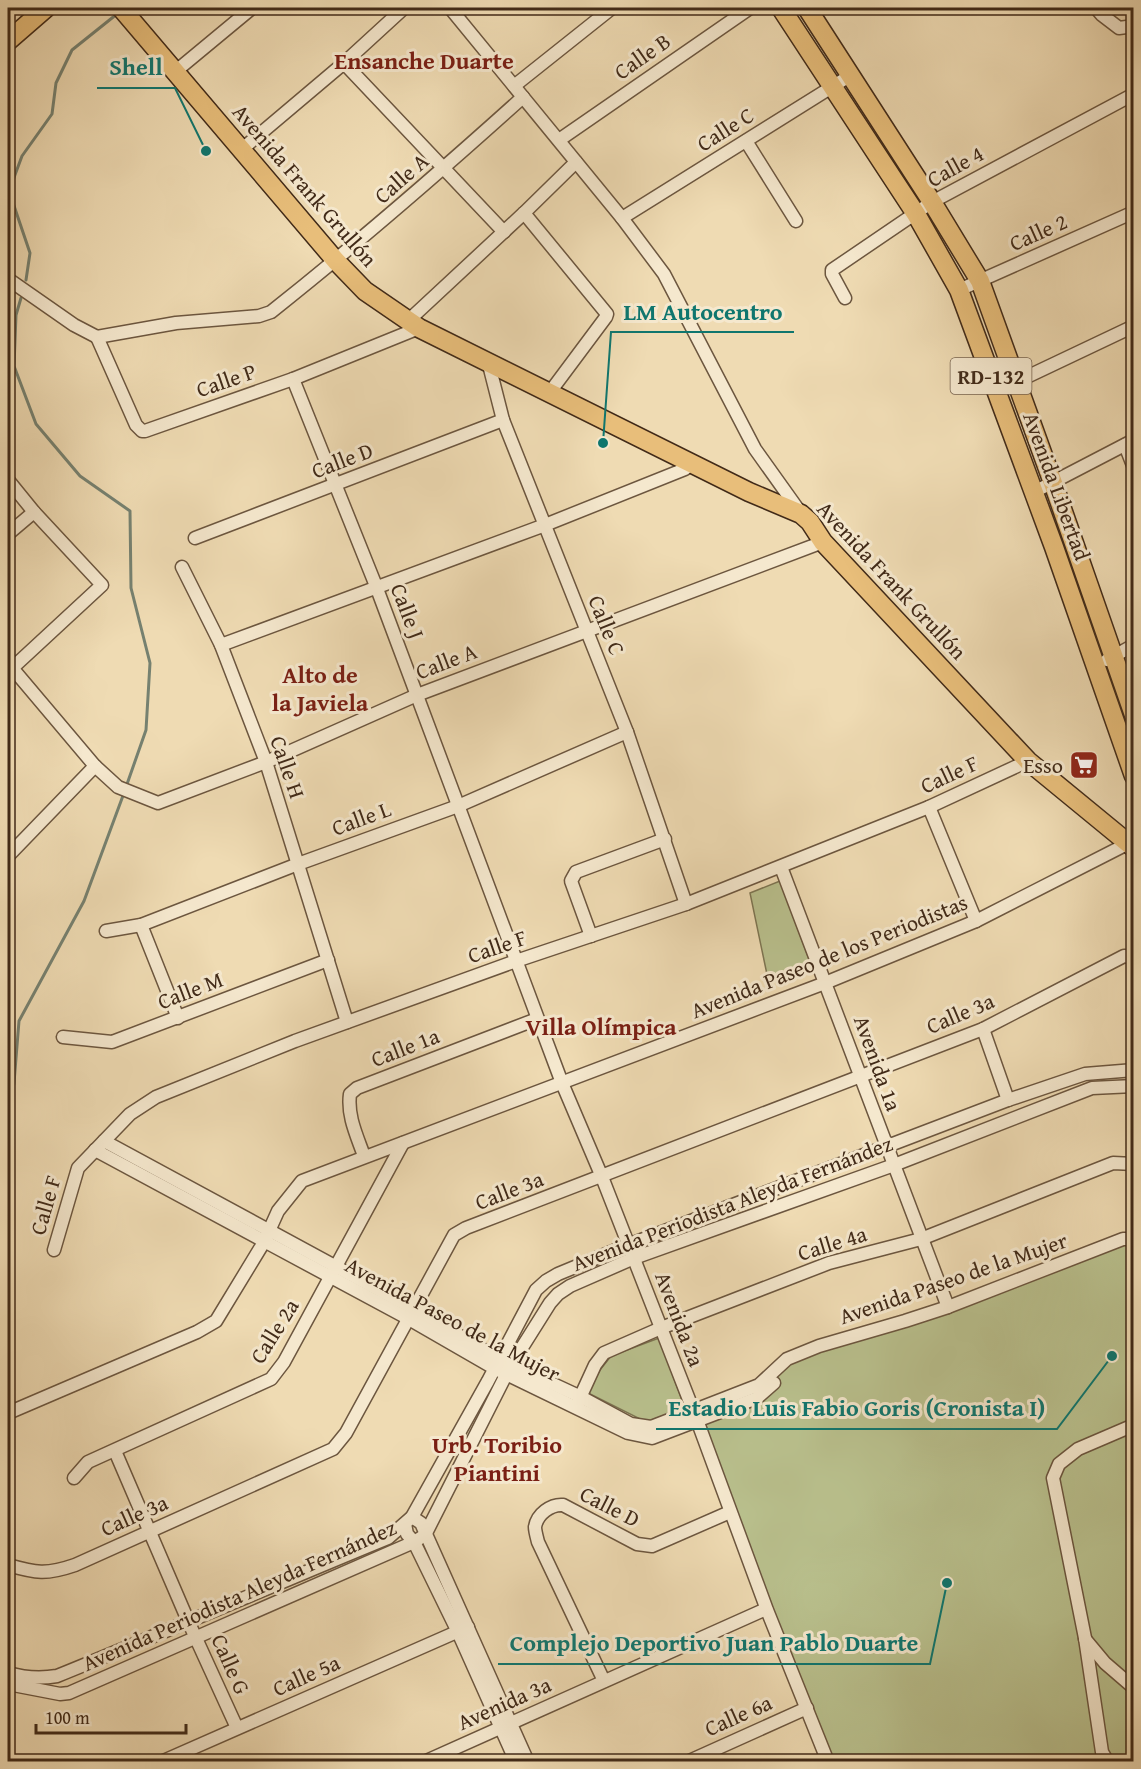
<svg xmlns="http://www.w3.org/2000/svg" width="1141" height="1769" font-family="'Gentium Book Plus',serif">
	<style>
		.green { fill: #b9c08d; stroke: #7d7552; stroke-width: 1.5 }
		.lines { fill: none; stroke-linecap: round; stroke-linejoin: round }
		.stream { stroke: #768170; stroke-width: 3 }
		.minor-casing { stroke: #6c563f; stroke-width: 15 }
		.primary-casing { stroke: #412a18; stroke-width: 21 }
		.minor { stroke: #f5e8ce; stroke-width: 12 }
		.primary { stroke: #e8be7a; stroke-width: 18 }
		.labels { text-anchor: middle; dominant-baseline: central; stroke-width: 6; stroke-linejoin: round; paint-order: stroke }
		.shield { fill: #f5e8ce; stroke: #77634f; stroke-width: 1.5 }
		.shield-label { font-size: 21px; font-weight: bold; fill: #412a18 }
		.street-label { font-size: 22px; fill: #412a18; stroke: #f5e8ce }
		.poi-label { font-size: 22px; fill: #412a18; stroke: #f5e8ce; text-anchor: end }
		.neighbourhood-label { font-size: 24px; font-weight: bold; fill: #7a1f14; stroke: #f5e8ce }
		.leader { fill: none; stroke: #0f766e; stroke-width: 2 }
		.callout-dot { fill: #0f766e; stroke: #f5e8ce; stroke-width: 2 }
		.callout-label { font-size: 24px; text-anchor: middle; font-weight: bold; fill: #0f766e; stroke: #f5e8ce; stroke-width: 6; stroke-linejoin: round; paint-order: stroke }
	</style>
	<rect width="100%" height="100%" fill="#efdbb3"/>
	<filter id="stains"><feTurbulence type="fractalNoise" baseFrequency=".00333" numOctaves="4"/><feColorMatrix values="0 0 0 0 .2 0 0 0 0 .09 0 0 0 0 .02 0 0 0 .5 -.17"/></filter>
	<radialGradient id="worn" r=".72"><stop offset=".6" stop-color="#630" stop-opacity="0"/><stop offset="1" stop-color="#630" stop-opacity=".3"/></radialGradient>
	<g class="green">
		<path d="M780 881 812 967 769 984 750 893Z"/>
		<path d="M1133 1239V1761H828L693 1410 759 1385 787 1359Z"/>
		<path d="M659 1338 685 1408 646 1422 588 1393 600 1370 611 1356Z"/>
	</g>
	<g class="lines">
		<g class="stream">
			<path d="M26 280 30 253 9 191 22 156 52 114 56 83 72 50 117 14"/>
			<path d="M21 298 16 315 14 366 36 424 80 476 130 511 131 588 150 663 146 730 126 787"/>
			<path d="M8 1120 14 1083 19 1021 84 901 124 793"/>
		</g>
		<g class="minor-casing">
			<g id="minor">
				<path d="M450 8 622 218 664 274 755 449 800 512"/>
				<path d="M1096 8 1102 15 1119 28 1134 26"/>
				<path d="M344 63 504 232"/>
				<path d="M176 71 252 8"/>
				<path d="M514 86 612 8"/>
				<path d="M559 140 750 8"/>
				<path d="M746 141 796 221"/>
				<path d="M241 150 344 63 404 8"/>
				<path d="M524 213 607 314 606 317 550 392"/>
				<path d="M622 218 851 75"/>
				<path d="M8 279 74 325 97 337"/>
				<path d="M959 290 1134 212"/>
				<path d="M845 298 832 274V270L932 202 1134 94"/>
				<path d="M409 320 524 213 576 162"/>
				<path d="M97 337 176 323 259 316 271 312C358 243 441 171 523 97"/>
				<path d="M97 337 136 425 142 431H145L293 379 419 328"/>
				<path d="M488 361 503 420 627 732 686 904"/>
				<path d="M293 379 376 586 562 1083 602 1177 697 1420 767 1610 828 1762"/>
				<path d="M1016 382 1134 326"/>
				<path d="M1125 445 1134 468"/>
				<path d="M8 480 34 512 102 585 8 672"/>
				<path d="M1034 492 1134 440"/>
				<path d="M8 534 34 512"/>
				<path d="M195 538 503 420"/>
				<path d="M182 567 221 645 266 762 347 1022"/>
				<path d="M221 645 545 525 685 469 692 462"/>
				<path d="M1107 660 1134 645"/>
				<path d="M8 663 95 766 118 787 158 803 266 762 417 695 823 542"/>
				<path d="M929 807 976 921"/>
				<path d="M8 856 95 766"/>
				<path d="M781 867 948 1307"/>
				<path d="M141 925 178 1018"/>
				<path d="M106 931 141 925 298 864 458 806 627 732"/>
				<path d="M591 936 571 881 576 872 665 839"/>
				<path d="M983 1029 1008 1100"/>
				<path d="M63 1037 112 1042 328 960"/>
				<path d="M104 1141 414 1309 499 1359 581 1397 631 1424 651 1427 759 1385 787 1359 819 1346 905 1321 948 1307 1123 1239H1134"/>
				<path d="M95 1150 409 1319 494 1368 628 1433 652 1438 757 1398 774 1383"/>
				<path d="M364 1156C357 1136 347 1116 350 1094L357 1088 537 1019"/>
				<path d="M54 1250 78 1168 130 1114 156 1097 295 1041 516 961 686 904 929 807 1028 761"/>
				<path d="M578 1402 595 1365 604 1353 661 1328 829 1263 921 1239 1113 1163 1134 1164"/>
				<path d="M8 1413 197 1332 216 1321 264 1242 278 1211 302 1181 825 983 976 921 1127 844"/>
				<path d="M115 1451 189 1623 237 1728"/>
				<path d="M74 1478 88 1462 271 1379 284 1362 403 1143"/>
				<path d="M412 1517 421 1523 528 1762"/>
				<path d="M405 1524 407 1534 414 1542 458 1632 516 1762"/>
				<path d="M8 1565C36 1573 46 1575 75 1565L333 1449 346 1433 454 1235 466 1228 983 1029 1124 956 1131 957 1134 963"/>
				<path d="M1085 1639 1105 1663 1134 1688"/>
				<path d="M8 1673C25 1678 39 1679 57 1676 168 1631 278 1583 388 1538L412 1517 488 1381 536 1290 546 1281 558 1274 628 1245 1008 1100 1085 1074 1134 1070"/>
				<path d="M604 1681 538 1542C537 1538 535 1531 535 1527 537 1514 551 1504 563 1505L637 1544 652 1546 730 1512"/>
				<path d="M8 1684 60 1694 69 1693 414 1542 425 1535 511 1365 550 1303 558 1294 570 1286 634 1258 894 1165 1092 1088 1134 1086"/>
				<path d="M161 1762 468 1627"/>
				<path d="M424 1762 766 1609"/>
				<path d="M687 1762 807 1708"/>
				<path d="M1108 1762 1102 1752 1085 1638 1053 1478 1059 1464 1078 1449 1134 1425"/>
			</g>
		</g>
		<g class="primary-casing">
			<g id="primary">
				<path d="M121 8 336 261 365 291 419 328 749 492 801 514 810 522 823 542 1028 761 1134 848"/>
				<path d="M781 8 916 214 959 290 1054 547 1134 776"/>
				<path d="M807 8 932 202 980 281 1053 483 1134 715"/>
				<path d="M8 41 46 8"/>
			</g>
		</g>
		<use href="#minor" class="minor"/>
		<use href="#primary" class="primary"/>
	</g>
	<defs>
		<g id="supermarket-square" transform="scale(1.5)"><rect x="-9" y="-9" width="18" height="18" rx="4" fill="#8f2418" stroke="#f5e8ce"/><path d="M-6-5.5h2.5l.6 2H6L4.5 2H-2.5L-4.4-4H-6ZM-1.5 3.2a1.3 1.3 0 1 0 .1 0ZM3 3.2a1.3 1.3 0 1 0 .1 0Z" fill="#fff"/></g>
	</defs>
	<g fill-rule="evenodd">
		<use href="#supermarket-square" x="1084" y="765"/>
	</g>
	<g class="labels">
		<rect class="shield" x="950.5" y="358" width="81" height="36" rx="4.5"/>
		<g class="shield-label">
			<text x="991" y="376">RD-132</text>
		</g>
		<g class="street-label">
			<text transform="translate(642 56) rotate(-35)">Calle B</text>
			<text transform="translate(725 129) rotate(-32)">Calle C</text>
			<text transform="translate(955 166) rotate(-29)">Calle 4</text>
			<text transform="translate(401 178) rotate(-41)">Calle A</text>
			<text transform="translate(305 185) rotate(49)">Avenida Frank Grullón</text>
			<text transform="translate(1038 232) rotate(-24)">Calle 2</text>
			<text transform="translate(226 380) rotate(-19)">Calle P</text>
			<text transform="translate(342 460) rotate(-21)">Calle D</text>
			<text transform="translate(1057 486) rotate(70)">Avenida Libertad</text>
			<text transform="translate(892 580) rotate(47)">Avenida Frank Grullón</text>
			<text transform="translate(408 611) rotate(69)">Calle J</text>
			<text transform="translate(607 625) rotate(68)">Calle C</text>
			<text transform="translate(446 661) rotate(-21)">Calle A</text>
			<text transform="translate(288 767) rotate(71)">Calle H</text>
			<text transform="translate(949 774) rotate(-25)">Calle F</text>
			<text transform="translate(361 818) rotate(-20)">Calle L</text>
			<text transform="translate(497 946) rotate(-19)">Calle F</text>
			<text transform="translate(829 956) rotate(-22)">Avenida Paseo de los Periodistas</text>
			<text transform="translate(190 990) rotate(-21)">Calle M</text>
			<text transform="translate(960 1013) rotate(-23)">Calle 3a</text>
			<text transform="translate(405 1047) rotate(-21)">Calle 1a</text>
			<text transform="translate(878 1063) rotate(70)">Avenida 1a</text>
			<text transform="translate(509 1190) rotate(-21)">Calle 3a</text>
			<text transform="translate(732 1203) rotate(-21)">Avenida Periodista Aleyda Fernández</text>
			<text transform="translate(45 1205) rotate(-74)">Calle F</text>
			<text transform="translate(832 1243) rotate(-17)">Calle 4a</text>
			<text transform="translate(953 1278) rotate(-19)">Avenida Paseo de la Mujer</text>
			<text transform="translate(453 1319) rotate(28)">Avenida Paseo de la Mujer</text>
			<text transform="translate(680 1319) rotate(69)">Avenida 2a</text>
			<text transform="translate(274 1331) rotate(-58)">Calle 2a</text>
			<text transform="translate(610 1506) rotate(27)">Calle D</text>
			<text transform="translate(134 1515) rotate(-24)">Calle 3a</text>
			<text transform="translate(239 1595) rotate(-24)">Avenida Periodista Aleyda Fernández</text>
			<text transform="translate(231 1664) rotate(66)">Calle G</text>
			<text transform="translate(306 1675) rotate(-24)">Calle 5a</text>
			<text transform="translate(504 1703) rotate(-24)">Avenida 3a</text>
			<text transform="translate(738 1715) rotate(-24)">Calle 6a</text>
		</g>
		<g class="poi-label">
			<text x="1063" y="765">Esso</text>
		</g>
		<g class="neighbourhood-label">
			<text x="424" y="60">Ensanche Duarte</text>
			<text x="320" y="674">Alto de<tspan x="320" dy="28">la Javiela</tspan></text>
			<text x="601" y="1026">Villa Olímpica</text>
			<text x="497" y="1444">Urb. Toribio<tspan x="497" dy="28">Piantini</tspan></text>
		</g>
	</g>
	<path class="leader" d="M206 151L175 88H97M603 443L611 332H794M1112 1356L1057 1429H656M947 1583L930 1664H498"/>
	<g class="callout-dot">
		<circle cx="206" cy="151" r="6"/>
		<circle cx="603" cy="443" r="6"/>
		<circle cx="1112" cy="1356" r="6"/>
		<circle cx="947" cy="1583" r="6"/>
	</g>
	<g class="callout-label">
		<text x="136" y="75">Shell</text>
		<text x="703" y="320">LM Autocentro</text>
		<text x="857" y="1416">Estadio Luis Fabio Goris (Cronista I)</text>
		<text x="714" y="1651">Complejo Deportivo Juan Pablo Duarte</text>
	</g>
	<rect width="1141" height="1769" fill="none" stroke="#efdbb3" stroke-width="30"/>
	<rect x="9" y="9" width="1123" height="1751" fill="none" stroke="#412a18" stroke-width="3"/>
	<rect x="15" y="15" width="1111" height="1739" fill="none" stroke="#412a18" stroke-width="1.5"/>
	<path d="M36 1724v9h150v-9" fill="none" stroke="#412a18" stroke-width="3"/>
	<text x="45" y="1724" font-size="18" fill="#412a18" stroke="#f5e8ce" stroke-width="4.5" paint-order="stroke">100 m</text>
	<rect width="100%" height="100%" filter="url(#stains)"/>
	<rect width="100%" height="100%" fill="url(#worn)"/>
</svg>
